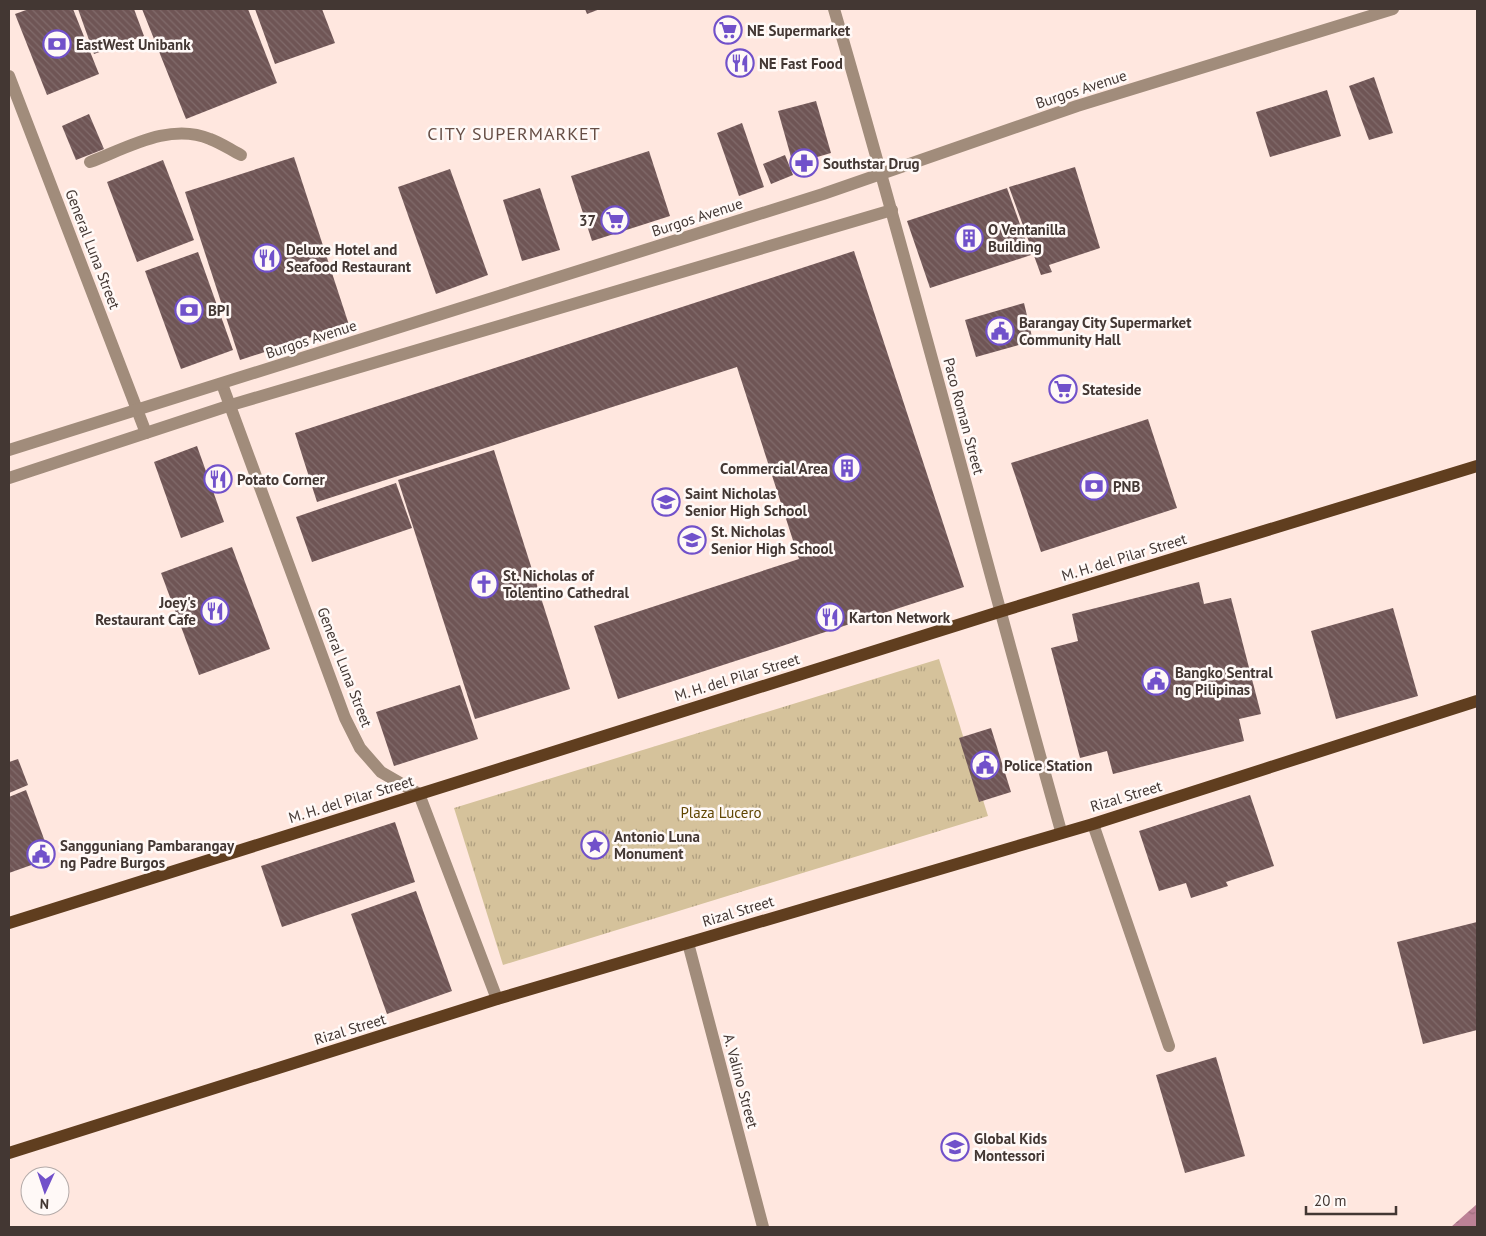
<svg xmlns="http://www.w3.org/2000/svg" width="1486" height="1236" font-family="'PT Sans',sans-serif">
	<style>
		.grass { fill: url(#grass-tufts) }
		.water { fill: url(#water-ripples) }
		.building { fill: url(#building-back-hatch) }
		.lines { fill: none; stroke-linecap: round; stroke-linejoin: round }
		.minor { stroke: #a18c7b; stroke-width: 12 }
		.major { stroke: #603e1f; stroke-width: 12 }
		.labels { text-anchor: middle; dominant-baseline: central; stroke-width: 5; stroke-linejoin: round; paint-order: stroke }
		.poi-label { font-size: 15px; font-weight: bold; fill: #433733; stroke: #fff9f7; text-anchor: start }
		.street-label { font-size: 15px; fill: #433733; stroke: #fff9f7 }
		.park-label { font-size: 15px; fill: #604500; stroke: #fff9f7 }
		.quarter-label { font-size: 18px; letter-spacing: 1px; fill: #664e45; stroke: #fff9f7 }
	</style>
	<defs>
		<pattern id="grass-tufts" width="24" height="20" patternUnits="userSpaceOnUse" patternTransform="scale(1.25)"><rect width="24" height="20" fill="#d5c29b"/><path d="M3 7l-1-3M5 7V3M7 7l1-3M15 17l-1-3M17 17v-4M19 17l1-3" fill="none" stroke="#ae9e7f"/></pattern>
		<pattern id="water-ripples" width="26" height="14" patternUnits="userSpaceOnUse" patternTransform="scale(1.25)"><rect width="26" height="14" fill="#bc8196"/><path d="M2 4q2-2 4 0t4 0M15 11q2-2 4 0t4 0" fill="none" stroke="#9a6a7b"/></pattern>
		<pattern id="building-back-hatch" width="6" height="6" patternUnits="userSpaceOnUse" patternTransform="scale(1.25)"><rect width="6" height="6" fill="#6f5555"/><path d="M-1 5l2 2M0 0l6 6M5-1l2 2" fill="none" stroke="#816b6b"/></pattern>
	</defs>
	<rect width="100%" height="100%" fill="#ffe7df"/>
	<path class="grass" d="M939 659 988 816 503 965 454 808Z"/>
	<path class="water" d="M1477 1204V1227H1451Z"/>
	<g class="building">
		<path d="M29 9H73L99 74 47 95 15 14Z"/>
		<path d="M78 9H134L144 36 94 54Z"/>
		<path d="M142 9H248L277 83 186 119Z"/>
		<path d="M255 9H322L335 43 275 64Z"/>
		<path d="M585 9H600L587 14Z"/>
		<path d="M1374 77 1393 133 1369 140 1349 86Z"/>
		<path d="M1327 90 1341 136 1270 157 1256 112Z"/>
		<path d="M816 101 831 153 793 164 778 111Z"/>
		<path d="M89 114 104 149 76 160 62 126Z"/>
		<path d="M742 123 764 187 739 196 717 133Z"/>
		<path d="M649 151 670 216 592 241 571 176Z"/>
		<path d="M785 155 793 175 771 184 763 164Z"/>
		<path d="M294 157 349 325 240 360 185 192Z"/>
		<path d="M163 160 194 240 137 262 107 182Z"/>
		<path d="M1075 167 1100 248 1049 265 1052 272 1041 275 1009 187Z"/>
		<path d="M450 169 488 275 436 294 398 187Z"/>
		<path d="M540 188 560 250 522 261 503 200Z"/>
		<path d="M1007 188 1031 255 930 288 907 221Z"/>
		<path d="M854 251 964 587 618 699 594 626 799 559 737 367 317 502 295 433Z"/>
		<path d="M198 252 233 350 181 369 145 271Z"/>
		<path d="M1024 303 1033 341 976 357 965 320Z"/>
		<path d="M1148 419 1177 508 1041 552 1011 463Z"/>
		<path d="M197 446 224 522 181 538 154 462Z"/>
		<path d="M494 450 570 689 475 719 398 480Z"/>
		<path d="M396 483 412 528 312 562 296 517Z"/>
		<path d="M232 547 270 649 199 675 161 573Z"/>
		<path d="M1199 582 1204 604 1231 598 1261 714 1239 719 1244 741 1113 774 1107 751 1080 758 1051 648 1078 641 1072 614Z"/>
		<path d="M1393 608 1418 696 1336 719 1311 631Z"/>
		<path d="M460 685 478 739 394 766 376 712Z"/>
		<path d="M991 728 1011 792 979 802 959 738Z"/>
		<path d="M18 759 28 785 9 793V762Z"/>
		<path d="M26 790 51 858 9 873V797Z"/>
		<path d="M1250 795 1274 866 1226 882 1228 886 1191 898 1186 883 1159 891 1139 831Z"/>
		<path d="M395 822 415 882 282 927 261 866Z"/>
		<path d="M416 891 452 991 387 1014 351 914Z"/>
		<path d="M1477 922V1030L1423 1044 1397 942Z"/>
		<path d="M1216 1057 1245 1156 1185 1173 1156 1075Z"/>
	</g>
	<g class="lines">
		<g class="minor">
			<path d="M834 9C914 282 984 557 1061 831"/>
			<path d="M9 76 146 433"/>
			<path d="M90 162C127 148 170 122 210 139 221 143 231 150 241 155"/>
			<path d="M222 384 345 718 360 748 381 772 419 794 497 999"/>
			<path d="M9 450 823 194 1077 106 1393 9"/>
			<path d="M9 478 231 405 892 210"/>
			<path d="M1093 824 1169 1046"/>
			<path d="M688 943 763 1227"/>
		</g>
		<g class="major">
			<path d="M9 923 999 612 1477 466"/>
			<path d="M9 1153 497 999 1093 824 1477 701"/>
		</g>
	</g>
	<defs>
		<g id="supermarket-ring" transform="scale(1.4375)"><circle r="9.5" fill="#fff9f7" stroke="#7151ca" stroke-width="1.5"/><path d="M-6-5.5h2.5l.6 2H6L4.5 2H-2.5L-4.4-4H-6ZM-1.5 3.2a1.3 1.3 0 1 0 .1 0ZM3 3.2a1.3 1.3 0 1 0 .1 0Z" fill="#7151ca"/></g>
		<g id="bank-ring" transform="scale(1.4375)"><circle r="9.5" fill="#fff9f7" stroke="#7151ca" stroke-width="1.5"/><path d="M-6-4H6V4H-6ZM0-2.3a2.3 2.3 0 1 0 0 4.6a2.3 2.3 0 1 0 0-4.6Z" fill="#7151ca"/></g>
		<g id="restaurant-ring" transform="scale(1.4375)"><circle r="9.5" fill="#fff9f7" stroke="#7151ca" stroke-width="1.5"/><path d="M-5-6h1v4h1v-4h1v4h1v-4h1v5L-1.5 .5V6h-2V.5L-5-1ZM5-6V6H3V1.5H1.5Q1.5-4 5-6Z" fill="#7151ca"/></g>
		<g id="pharmacy-ring" transform="scale(1.4375)"><circle r="9.5" fill="#fff9f7" stroke="#7151ca" stroke-width="1.5"/><path d="M-2-6h4v4h4v4h-4v4h-4v-4h-4v-4h4Z" fill="#7151ca"/></g>
		<g id="building-ring" transform="scale(1.4375)"><circle r="9.5" fill="#fff9f7" stroke="#7151ca" stroke-width="1.5"/><path d="M-4-6H4V6H1V3H-1V6H-4ZM-2.5-4.3h1.7v1.8h-1.7ZM.8-4.3h1.7v1.8H.8ZM-2.5-1h1.7V.8h-1.7ZM.8-1h1.7V.8H.8Z" fill="#7151ca"/></g>
		<g id="civic-ring" transform="scale(1.4375)"><circle r="9.5" fill="#fff9f7" stroke="#7151ca" stroke-width="1.5"/><path d="M-.6-6.5H3V-4.5H.6V-3L4-1V1h2V6H-6V1h2V-1L-.6-3ZM-1.2 2.5V6h2.4V2.5Z" fill="#7151ca"/></g>
		<g id="school-ring" transform="scale(1.4375)"><circle r="9.5" fill="#fff9f7" stroke="#7151ca" stroke-width="1.5"/><path d="M0-5L7-2L0 1L-7-2ZM-4 1L0 2.5L4 1V4Q0 6-4 4Z" fill="#7151ca"/></g>
		<g id="church-ring" transform="scale(1.4375)"><circle r="9.5" fill="#fff9f7" stroke="#7151ca" stroke-width="1.5"/><path d="M-1.2-6h2.4v3.5h3.3v2.4h-3.3V6h-2.4V-.1h-3.3v-2.4h3.3Z" fill="#7151ca"/></g>
		<g id="sight-ring" transform="scale(1.4375)"><circle r="9.5" fill="#fff9f7" stroke="#7151ca" stroke-width="1.5"/><path d="M0-6L1.8-2.2L6-1.7L2.9 1.2L3.7 5.4L0 3.3L-3.7 5.4L-2.9 1.2L-6-1.7L-1.8-2.2Z" fill="#7151ca"/></g>
	</defs>
	<g fill-rule="evenodd">
		<use href="#supermarket-ring" x="728" y="30"/>
		<use href="#bank-ring" x="57" y="44"/>
		<use href="#restaurant-ring" x="740" y="63"/>
		<use href="#pharmacy-ring" x="804" y="163"/>
		<use href="#supermarket-ring" x="615" y="220"/>
		<use href="#building-ring" x="969" y="238"/>
		<use href="#restaurant-ring" x="267" y="258"/>
		<use href="#bank-ring" x="189" y="310"/>
		<use href="#civic-ring" x="1000" y="331"/>
		<use href="#supermarket-ring" x="1063" y="389"/>
		<use href="#building-ring" x="847" y="468"/>
		<use href="#restaurant-ring" x="218" y="479"/>
		<use href="#bank-ring" x="1094" y="486"/>
		<use href="#school-ring" x="666" y="502"/>
		<use href="#school-ring" x="692" y="540"/>
		<use href="#church-ring" x="484" y="584"/>
		<use href="#restaurant-ring" x="215" y="611"/>
		<use href="#restaurant-ring" x="830" y="617"/>
		<use href="#civic-ring" x="1156" y="681"/>
		<use href="#civic-ring" x="985" y="765"/>
		<use href="#sight-ring" x="595" y="845"/>
		<use href="#civic-ring" x="41" y="854"/>
		<use href="#school-ring" x="955" y="1147"/>
	</g>
	<g class="labels">
		<g class="poi-label">
			<text x="747" y="30">NE Supermarket</text>
			<text x="76" y="44">EastWest Unibank</text>
			<text x="759" y="63">NE Fast Food</text>
			<text x="823" y="163">Southstar Drug</text>
			<text x="596" y="220" text-anchor="end">37</text>
			<text x="988" y="229">O Ventanilla<tspan x="988" dy="17">Building</tspan></text>
			<text x="286" y="249">Deluxe Hotel and<tspan x="286" dy="17">Seafood Restaurant</tspan></text>
			<text x="208" y="310">BPI</text>
			<text x="1019" y="322">Barangay City Supermarket<tspan x="1019" dy="17">Community Hall</tspan></text>
			<text x="1082" y="389">Stateside</text>
			<text x="828" y="468" text-anchor="end">Commercial Area</text>
			<text x="237" y="479">Potato Corner</text>
			<text x="1113" y="486">PNB</text>
			<text x="685" y="493">Saint Nicholas<tspan x="685" dy="17">Senior High School</tspan></text>
			<text x="711" y="531">St. Nicholas<tspan x="711" dy="17">Senior High School</tspan></text>
			<text x="503" y="575">St. Nicholas of<tspan x="503" dy="17">Tolentino Cathedral</tspan></text>
			<text x="196" y="602" text-anchor="end">Joey's<tspan x="196" dy="17">Restaurant Cafe</tspan></text>
			<text x="849" y="617">Karton Network</text>
			<text x="1175" y="672">Bangko Sentral<tspan x="1175" dy="17">ng Pilipinas</tspan></text>
			<text x="1004" y="765">Police Station</text>
			<text x="614" y="836">Antonio Luna<tspan x="614" dy="17">Monument</tspan></text>
			<text x="60" y="845">Sangguniang Pambarangay<tspan x="60" dy="17">ng Padre Burgos</tspan></text>
			<text x="974" y="1138">Global Kids<tspan x="974" dy="17">Montessori</tspan></text>
		</g>
		<g class="street-label">
			<text transform="translate(1081 89) rotate(-18)">Burgos Avenue</text>
			<text transform="translate(697 217) rotate(-18)">Burgos Avenue</text>
			<text transform="translate(93 249) rotate(69)">General Luna Street</text>
			<text transform="translate(311 339) rotate(-18)">Burgos Avenue</text>
			<text transform="translate(964 416) rotate(75)">Paco Roman Street</text>
			<text transform="translate(1124 557) rotate(-17)">M. H. del Pilar Street</text>
			<text transform="translate(345 667) rotate(69)">General Luna Street</text>
			<text transform="translate(737 677) rotate(-17)">M. H. del Pilar Street</text>
			<text transform="translate(1126 796) rotate(-17)">Rizal Street</text>
			<text transform="translate(351 799) rotate(-17)">M. H. del Pilar Street</text>
			<text transform="translate(738 911) rotate(-17)">Rizal Street</text>
			<text transform="translate(350 1029) rotate(-17)">Rizal Street</text>
			<text transform="translate(741 1081) rotate(75)">A. Valino Street</text>
		</g>
		<g class="park-label">
			<text x="721" y="812">Plaza Lucero</text>
		</g>
		<g class="quarter-label">
			<text x="514" y="133">CITY SUPERMARKET</text>
		</g>
	</g>
	<rect width="1486" height="1236" fill="none" stroke="#433733" stroke-width="20"/>
	<g transform="translate(45 1191) rotate(183)"><circle r="24" fill="#fff9f7" stroke="#b4aba9"/>
	<path d="M0-4L9 19L0 12L-9 19Z" fill="#7151ca"/>
	<text y="-8" font-size="14" font-weight="bold" text-anchor="middle" fill="#433733">N</text>
	</g>
	<path d="M1306 1206v8h90v-8" fill="none" stroke="#433733" stroke-width="2.5"/>
	<text x="1314" y="1206" font-size="15" fill="#433733" stroke="#fff9f7" stroke-width="4" paint-order="stroke">20 m</text>
</svg>
